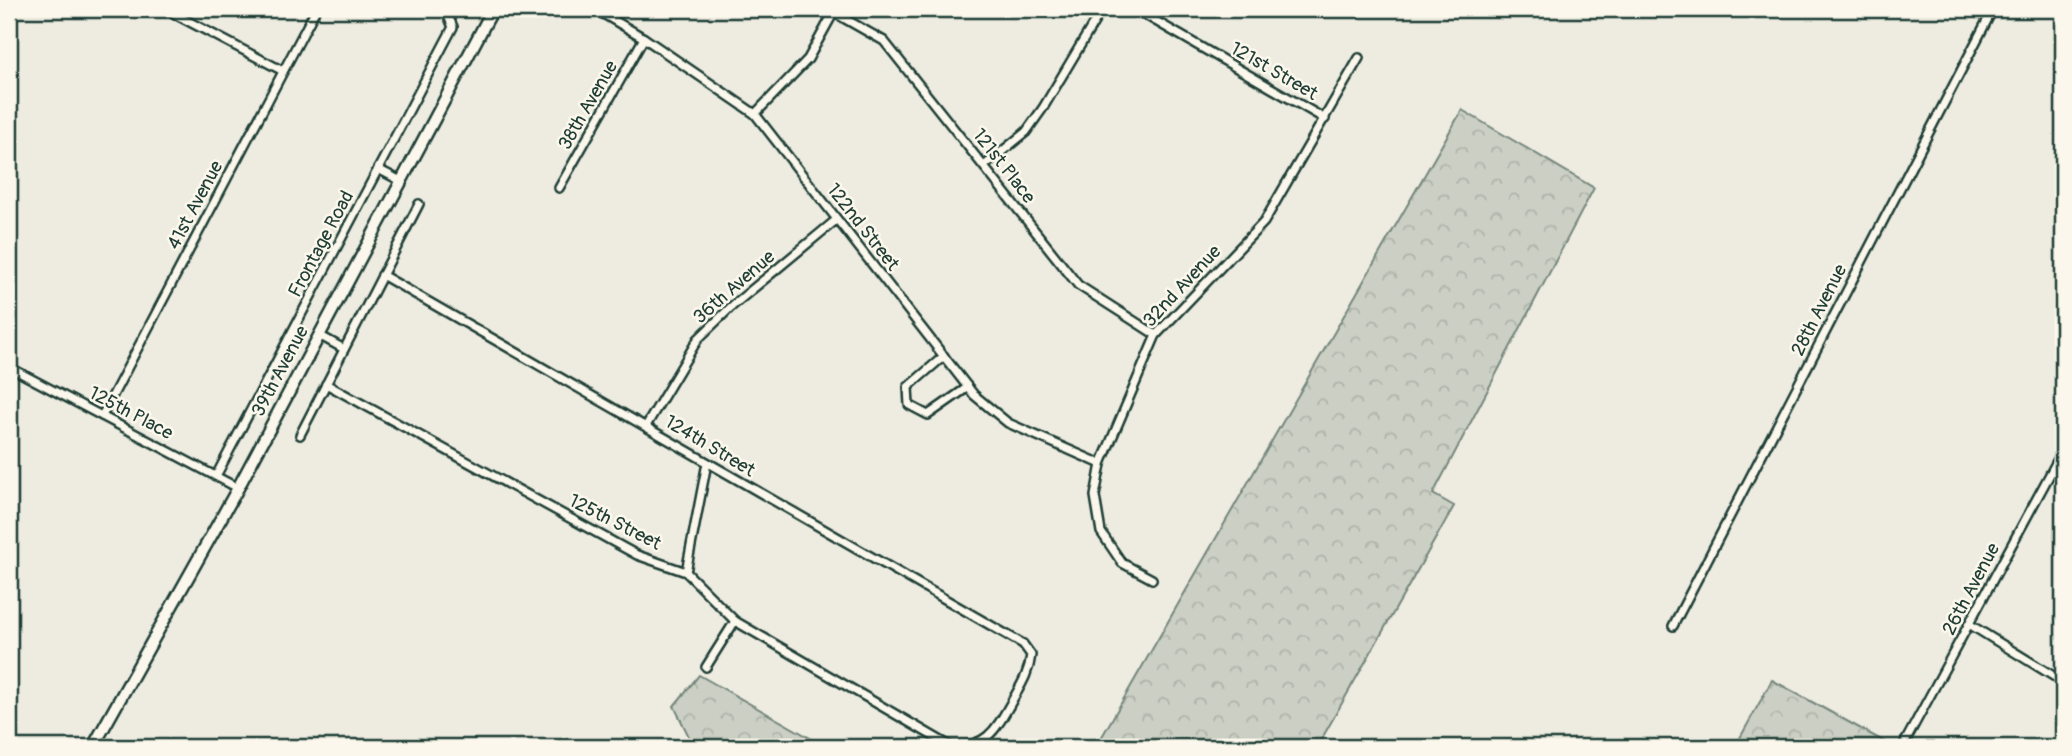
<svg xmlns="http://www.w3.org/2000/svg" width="2072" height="756" font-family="Pangolin,sans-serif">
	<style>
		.forest { fill: url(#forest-crowns); stroke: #75867c; stroke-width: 2 }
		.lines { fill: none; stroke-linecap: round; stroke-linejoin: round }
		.street-casing { stroke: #1f3d34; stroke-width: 12 }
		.secondary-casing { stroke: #1f3d34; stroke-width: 15 }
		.street { stroke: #fbf7ec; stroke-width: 7 }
		.secondary { stroke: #fbf7ec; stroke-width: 10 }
		.labels { text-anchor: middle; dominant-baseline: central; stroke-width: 5; stroke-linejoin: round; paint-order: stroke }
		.street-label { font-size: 19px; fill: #1f3d34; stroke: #fbf7ec }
	</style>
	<defs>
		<pattern id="forest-crowns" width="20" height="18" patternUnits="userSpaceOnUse" patternTransform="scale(1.75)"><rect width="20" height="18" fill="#cbcfc4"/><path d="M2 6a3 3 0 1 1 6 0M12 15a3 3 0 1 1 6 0" fill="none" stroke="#aeb3a9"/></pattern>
	</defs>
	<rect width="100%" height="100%" fill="#eeece1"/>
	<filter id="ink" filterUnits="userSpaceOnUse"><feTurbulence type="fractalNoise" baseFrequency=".0143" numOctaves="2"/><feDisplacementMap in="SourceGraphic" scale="14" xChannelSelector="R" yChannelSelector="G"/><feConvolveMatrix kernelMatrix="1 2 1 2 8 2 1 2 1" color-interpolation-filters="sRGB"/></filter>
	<g filter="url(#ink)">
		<g class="forest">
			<path d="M1462 110 1594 188 1433 494 1454 506 1317 747H1096Z"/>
			<path d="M699 675 826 747H694L674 706Z"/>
			<path d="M1772 680 1894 747H1735Z"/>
		</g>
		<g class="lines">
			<g class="street-casing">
				<g id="street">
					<path d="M165 9 283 71"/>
					<path d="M595 9 644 38 755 114 974 395 1008 423 1101 464"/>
					<path d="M1135 9 1325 119"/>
					<path d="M833 12 884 41 1078 285 1156 335"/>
					<path d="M755 114 808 59 835 10"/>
					<path d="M984 166 1026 132 1043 108 1102 9"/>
					<path d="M378 169 401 181"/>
					<path d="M559 188 644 38"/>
					<path d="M319 335 344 349"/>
					<path d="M944 356 908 387 909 405 928 415 968 387"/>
					<path d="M9 367 238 488"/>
					<path d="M326 384 637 555 686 572 735 621 950 746C987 749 996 729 1012 701 1021 685 1029 673 1031 655L1023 644 382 275"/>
					<path d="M102 416 316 9"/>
					<path d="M646 426 698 339 731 307 836 220"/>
					<path d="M300 435 419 204"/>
					<path d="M216 476 453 27 445 9"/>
					<path d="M686 572 707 463"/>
					<path d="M1152 579 1122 563 1101 532 1095 496 1101 464 1156 335 1264 222 1359 58"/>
					<path d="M1969 624 2063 682"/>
					<path d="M1673 626 1993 9"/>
					<path d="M706 667 735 621"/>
					<path d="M1905 742 2063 450"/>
				</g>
			</g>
			<g class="secondary-casing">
				<path id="secondary" d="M93 747 238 488 493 9"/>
			</g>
			<use href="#street" class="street"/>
			<use href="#secondary" class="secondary"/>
		</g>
	</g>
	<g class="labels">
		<g class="street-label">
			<text transform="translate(1274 71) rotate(30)">121st Street</text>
			<text transform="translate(588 105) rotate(-60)">38th Avenue</text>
			<text transform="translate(1004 166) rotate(52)">121st Place</text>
			<text transform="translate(195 205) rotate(-62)">41st Avenue</text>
			<text transform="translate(863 227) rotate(52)">122nd Street</text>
			<text transform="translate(321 244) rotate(-62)">Frontage Road</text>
			<text transform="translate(1182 286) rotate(-47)">32nd Avenue</text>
			<text transform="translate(734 287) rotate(-41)">36th Avenue</text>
			<text transform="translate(1819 310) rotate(-63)">28th Avenue</text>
			<text transform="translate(280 371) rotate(-62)">39th Avenue</text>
			<text transform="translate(131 413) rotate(28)">125th Place</text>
			<text transform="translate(710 446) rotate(31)">124th Street</text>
			<text transform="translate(615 522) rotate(27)">125th Street</text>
			<text transform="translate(1971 589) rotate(-62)">26th Avenue</text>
		</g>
	</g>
	<rect width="2072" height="756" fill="none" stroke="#fbf7ec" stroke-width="35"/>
	<rect x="18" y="18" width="2037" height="721" fill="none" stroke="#1f3d34" stroke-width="2.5" filter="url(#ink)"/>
</svg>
